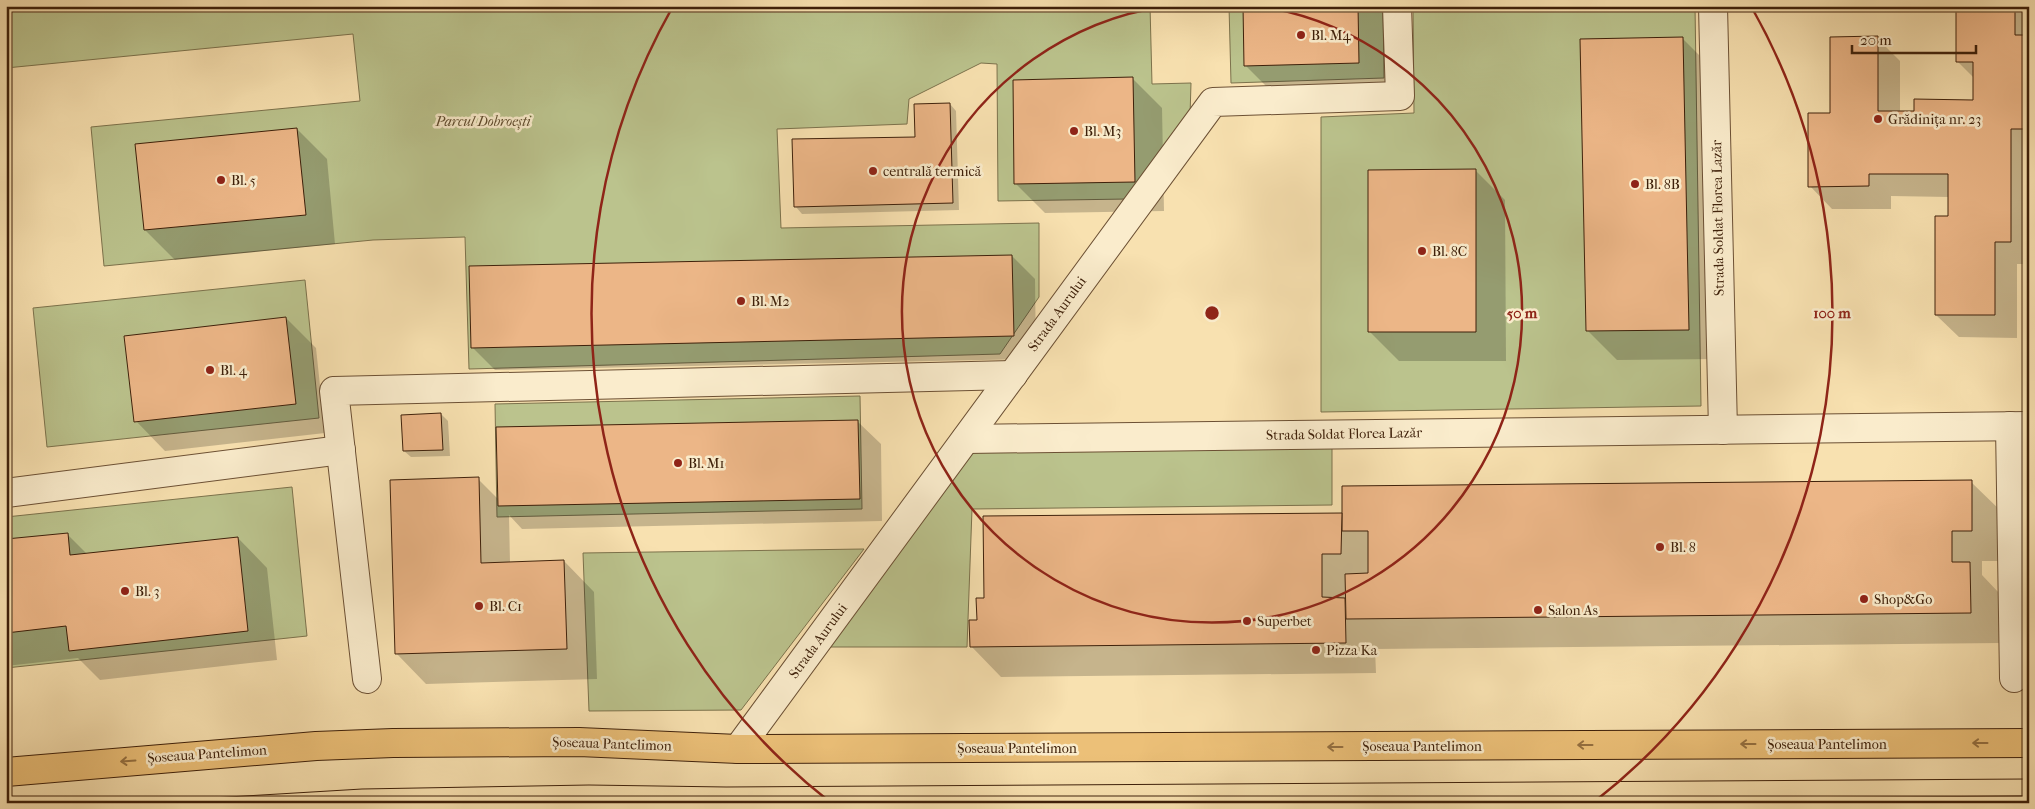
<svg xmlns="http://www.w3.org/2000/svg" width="2035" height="809" font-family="'IM FELL French Canon',serif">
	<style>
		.green { fill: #bbc38d; stroke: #7c724c }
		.shadow { fill: #0003 }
		.building { fill: #ecb687; stroke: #3e200a }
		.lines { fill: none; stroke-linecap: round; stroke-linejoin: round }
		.minor-casing { stroke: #6c5034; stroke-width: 30 }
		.major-casing { stroke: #3e200a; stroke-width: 30 }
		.minor { stroke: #faeccc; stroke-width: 28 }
		.major { stroke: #ecc078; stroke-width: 28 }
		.tram { stroke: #3e200a; stroke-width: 1 }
		.oneway { stroke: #957041 }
		.ring { fill: none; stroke: #8f2418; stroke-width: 2.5 }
		.poi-dot { fill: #8f2418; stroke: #faeccc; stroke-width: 2 }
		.labels { text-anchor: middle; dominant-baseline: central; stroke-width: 5; stroke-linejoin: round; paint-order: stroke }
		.poi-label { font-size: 14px; fill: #3e200a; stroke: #faeccc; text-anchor: start }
		.park-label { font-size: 14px; font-style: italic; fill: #5d492b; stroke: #faeccc }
		.street-label { font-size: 14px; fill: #3e200a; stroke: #faeccc }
		.centre { fill: #8f2418; stroke: #faeccc; stroke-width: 2.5 }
		.ring-label { font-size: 15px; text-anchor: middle; font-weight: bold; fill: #8f2418; stroke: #faeccc; stroke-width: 5; stroke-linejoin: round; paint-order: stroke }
	</style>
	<rect width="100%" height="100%" fill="#f8e1b0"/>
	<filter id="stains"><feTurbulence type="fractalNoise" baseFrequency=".004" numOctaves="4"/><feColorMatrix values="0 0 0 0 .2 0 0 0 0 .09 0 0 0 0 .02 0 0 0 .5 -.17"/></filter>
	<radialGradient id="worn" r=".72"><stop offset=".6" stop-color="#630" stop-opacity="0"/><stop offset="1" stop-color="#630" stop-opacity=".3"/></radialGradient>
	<g class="green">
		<path d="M6 6H1150L1152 84 1191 83 1190 116 1128 199 998 201 997 64 981 63 909 99 907 124 777 129 781 228 1039 223V297L1000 354 469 369 465 237 373 240 104 266 91 127 360 101 353 34 6 68Z"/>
		<path d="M1229 6H1383L1384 78 1231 83Z"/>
		<path d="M1413 6H1695L1701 406 1321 412V117L1414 113Z"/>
		<path d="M305 280 319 418 47 447 33 308Z"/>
		<path d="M860 396 862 509 497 517 495 404Z"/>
		<path d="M1332 447V505L972 509 967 647H830L972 450Z"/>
		<path d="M292 487 307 636 6 668V517Z"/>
		<path d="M864 549 741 710 589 711 583 553Z"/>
	</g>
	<g class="shadow">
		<path d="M1244 6H1387L1389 92 1275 95 1245 65Z"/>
		<path d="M1957 6H2029V264H2017V338L1959 337 1936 315 1949 217V197L1891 196V209H1832L1810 186 1831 115 1877 38 1900 61V112H1915L1975 101V79L1957 61Z"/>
		<path d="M1682 38 1712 68 1718 359 1617 360 1588 331Z"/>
		<path d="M1132 78 1162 108 1164 211 1045 213 1016 184Z"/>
		<path d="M950 104 956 111 959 210 802 214 796 207 916 138Z"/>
		<path d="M297 129 327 159 335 244 175 260 145 230 136 145Z"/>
		<path d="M1476 171 1505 200 1506 361H1399L1370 332Z"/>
		<path d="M1012 256 1035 279 1036 359 495 370 472 347Z"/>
		<path d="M286 318 316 348 325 433 165 451 136 421Z"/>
		<path d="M441 414 448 421 450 456 411 457 404 451Z"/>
		<path d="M858 422 881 444 882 521 522 529 509 515 510 563 564 561 594 592 597 679 426 684 396 653 478 479 499 500Z"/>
		<path d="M1971 482 2002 512V561H1982V575L2000 594 2001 643 1375 649 1376 673 1001 677 971 646 985 600V518L1343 514Z"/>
		<path d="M67 534 87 554 238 538 267 568 277 660 100 680 78 658 6 666V541Z"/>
	</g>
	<g class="building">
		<path d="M1243 6H1358L1359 63 1244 66Z"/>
		<path d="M1956 6H2015V35H2029V129H2011V242H1995V315H1935V216H1948V174H1869V186L1808 187V113H1830V37L1878 36V111H1914V99L1973 100V62H1956Z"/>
		<path d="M1683 37 1689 330 1586 331 1580 39Z"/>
		<path d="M1133 77 1135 182 1014 184 1013 80Z"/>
		<path d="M950 103 953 203 794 207 792 139 915 137 914 104Z"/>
		<path d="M297 128 306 215 144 230 135 144Z"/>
		<path d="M1476 169V332H1368V170Z"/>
		<path d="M1012 255 1014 336 471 348 469 266Z"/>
		<path d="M286 317 296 404 134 422 124 336Z"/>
		<path d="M441 413 443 450 403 451 401 415Z"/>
		<path d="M858 420 860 499 498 506 496 427Z"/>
		<path d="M479 477 481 563 564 560 567 649 395 654 390 480Z"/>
		<path d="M1972 480V531H1952V562H1970L1971 613 1346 619 1345 574 1368 573V531H1342V486Z"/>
		<path d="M1342 513 1341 554H1322V597L1345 598 1346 643 970 647 969 620H977L976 598H984L983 516Z"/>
		<path d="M68 533 70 555 238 537 248 631 69 651 66 626 6 633V539Z"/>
	</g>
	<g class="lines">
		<g class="minor-casing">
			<g id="minor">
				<path d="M1713 6 1723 430"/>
				<path d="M2010 426 2014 678"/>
				<path d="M966 439 2029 426"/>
				<path d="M6 493 341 450"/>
				<path d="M367 679 334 391 1013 375"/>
				<path d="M738 749 1213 102 1400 96 1397 6"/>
			</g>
		</g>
		<g class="major-casing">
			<path id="major" d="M6 772 316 746 393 743 579 742 738 749 2029 743"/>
		</g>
		<use href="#minor" class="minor"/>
		<use href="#major" class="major"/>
		<g class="tram">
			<path d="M128 803 362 789 589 785 726 787 2029 779"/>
			<path d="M1095 803 2029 796"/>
		</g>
	</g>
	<defs><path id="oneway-shaft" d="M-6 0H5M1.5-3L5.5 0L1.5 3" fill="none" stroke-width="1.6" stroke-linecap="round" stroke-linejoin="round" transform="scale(1.25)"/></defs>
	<g class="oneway">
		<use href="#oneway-shaft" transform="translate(1980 743) rotate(180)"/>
		<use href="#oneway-shaft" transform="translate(1748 744) rotate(180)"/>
		<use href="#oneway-shaft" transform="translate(1585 745) rotate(180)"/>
		<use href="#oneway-shaft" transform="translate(1335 747) rotate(180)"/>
		<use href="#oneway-shaft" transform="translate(128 761) rotate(176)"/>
	</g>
	<g class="ring">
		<path d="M1258 6A310 310 0 1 1 1166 6"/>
		<path d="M830 802A620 620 0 0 1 672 8M1752 8A620 620 0 0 1 1594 802"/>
	</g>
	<g class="poi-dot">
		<circle cx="1301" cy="35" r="5"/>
		<circle cx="1878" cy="119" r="5"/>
		<circle cx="1074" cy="131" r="5"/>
		<circle cx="873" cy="171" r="5"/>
		<circle cx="221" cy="180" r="5"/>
		<circle cx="1635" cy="184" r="5"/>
		<circle cx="1422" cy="251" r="5"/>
		<circle cx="741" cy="301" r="5"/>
		<circle cx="210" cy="370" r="5"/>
		<circle cx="678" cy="463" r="5"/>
		<circle cx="1660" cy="547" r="5"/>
		<circle cx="125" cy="591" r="5"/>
		<circle cx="1864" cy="599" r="5"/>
		<circle cx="479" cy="606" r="5"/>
		<circle cx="1538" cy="610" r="5"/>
		<circle cx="1247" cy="621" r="5"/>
		<circle cx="1316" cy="650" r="5"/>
	</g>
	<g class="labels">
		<g class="poi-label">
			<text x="1311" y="35">Bl. M4</text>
			<text x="1888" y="119">Grădinița nr. 23</text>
			<text x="1084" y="131">Bl. M3</text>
			<text x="883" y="171">centrală termică</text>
			<text x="231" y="180">Bl. 5</text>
			<text x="1645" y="184">Bl. 8B</text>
			<text x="1432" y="251">Bl. 8C</text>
			<text x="751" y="301">Bl. M2</text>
			<text x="220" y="370">Bl. 4</text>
			<text x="688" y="463">Bl. M1</text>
			<text x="1670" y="547">Bl. 8</text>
			<text x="135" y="591">Bl. 3</text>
			<text x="1874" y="599">Shop&amp;Go</text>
			<text x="489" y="606">Bl. C1</text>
			<text x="1548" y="610">Salon As</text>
			<text x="1257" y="621">Superbet</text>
			<text x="1326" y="650">Pizza Ka</text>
		</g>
		<g class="park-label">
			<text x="483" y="121">Parcul Dobroești</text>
		</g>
		<g class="street-label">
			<text transform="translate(1718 218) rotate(-91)">Strada Soldat Florea Lazăr</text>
			<text transform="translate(1057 314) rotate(-54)">Strada Aurului</text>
			<text transform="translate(1344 434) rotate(-1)">Strada Soldat Florea Lazăr</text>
			<text transform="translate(818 641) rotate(-54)">Strada Aurului</text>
			<text transform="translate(612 744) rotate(2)">Șoseaua Pantelimon</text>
			<text x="1827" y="744">Șoseaua Pantelimon</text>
			<text x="1422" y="746">Șoseaua Pantelimon</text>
			<text x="1017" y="748">Șoseaua Pantelimon</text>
			<text transform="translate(207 754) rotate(-4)">Șoseaua Pantelimon</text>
		</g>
	</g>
	<circle cx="1212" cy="313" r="8" class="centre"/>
	<g class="ring-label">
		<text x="1522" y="318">50 m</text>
		<text x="1832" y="318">100 m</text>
	</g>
	<rect width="2035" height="809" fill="none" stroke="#f8e1b0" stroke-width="25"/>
	<rect x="8" y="8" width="2020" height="794" fill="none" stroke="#3e200a" stroke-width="2.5"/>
	<rect x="12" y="12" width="2010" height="784" fill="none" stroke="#3e200a"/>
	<path d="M1852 45v8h124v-8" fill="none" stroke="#3e200a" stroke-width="2.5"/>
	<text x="1860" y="45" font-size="15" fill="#3e200a" stroke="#faeccc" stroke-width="4" paint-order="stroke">20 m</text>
	<rect width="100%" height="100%" filter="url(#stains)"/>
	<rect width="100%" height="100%" fill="url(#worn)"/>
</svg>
